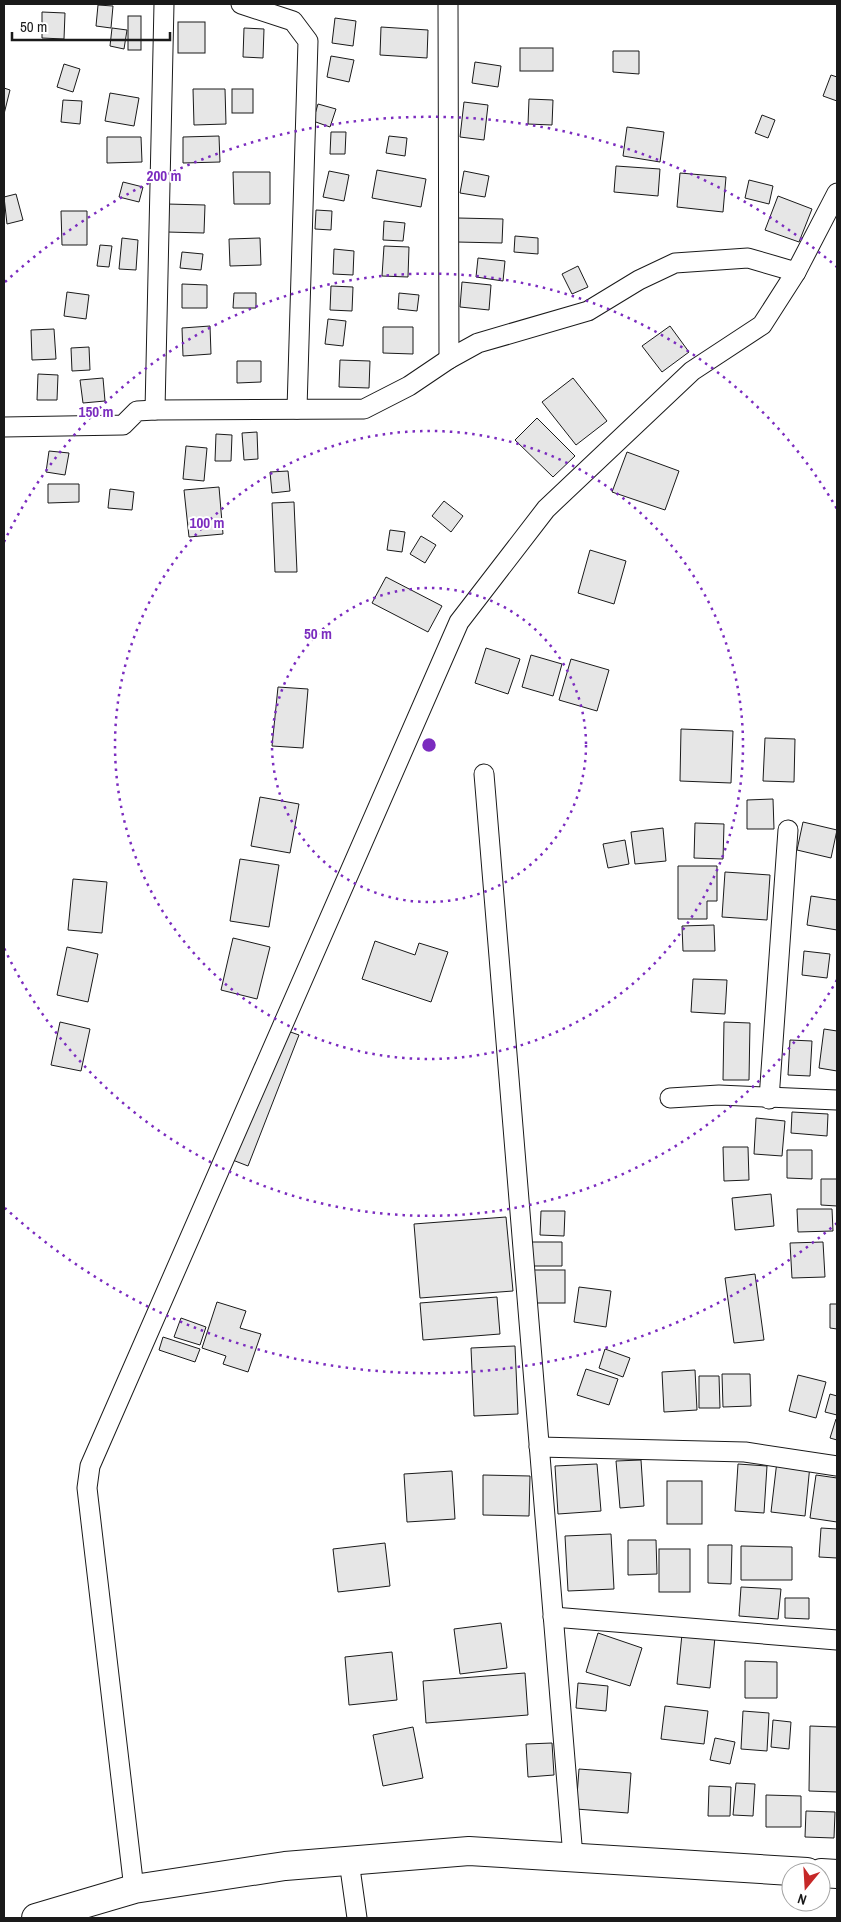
<svg xmlns="http://www.w3.org/2000/svg" width="841" height="1922" font-family="'Archivo Narrow',sans-serif">
	<style>
		.building { fill: #e6e6e6; stroke: #1a1a1a }
		.lines { fill: none; stroke-linecap: round; stroke-linejoin: round }
		.minor-casing { stroke: #1a1a1a; stroke-width: 21 }
		.trunk-casing { stroke: #1a1a1a; stroke-width: 30 }
		.minor { stroke: #fff; stroke-width: 19 }
		.trunk { stroke: #fff; stroke-width: 28 }
		.ring { fill: none; stroke: #7b2cbf; stroke-width: 2.5; stroke-dasharray: 2.5 5 }
		.centre { fill: #7b2cbf; stroke: #fff; stroke-width: 2.5 }
		.ring-label { font-size: 15px; text-anchor: middle; font-weight: bold; fill: #7b2cbf; stroke: #fff; stroke-width: 4; stroke-linejoin: round; paint-order: stroke }
	</style>
	<rect width="100%" height="100%" fill="#fff"/>
	<g class="building">
		<path d="M98 5 113 6 111 28 96 26Z"/>
		<path d="M42 12 65 13 64 39 42 38Z"/>
		<rect x="128" y="16" width="13" height="34"/>
		<path d="M335 18 356 21 353 46 332 43Z"/>
		<rect x="178" y="22" width="27" height="31"/>
		<path d="M381 27 428 30 427 58 380 55Z"/>
		<path d="M112 28 127 30 124 49 110 46Z"/>
		<path d="M244 28 264 29 263 58 243 57Z"/>
		<rect x="520" y="48" width="33" height="23"/>
		<path d="M613 51H639V74L613 72Z"/>
		<path d="M331 56 354 60 349 82 327 77Z"/>
		<path d="M475 62 501 66 498 87 472 83Z"/>
		<path d="M64 64 80 69 73 92 57 87Z"/>
		<path d="M831 75 837 77V101L823 96Z"/>
		<path d="M4 88 10 90 4 114Z"/>
		<path d="M193 89H225L226 124 194 125Z"/>
		<rect x="232" y="89" width="21" height="24"/>
		<path d="M110 93 139 98 134 126 105 121Z"/>
		<path d="M529 99 553 100 552 125 528 124Z"/>
		<path d="M63 100 82 101 80 124 61 122Z"/>
		<path d="M464 102 488 105 484 140 460 137Z"/>
		<path d="M318 104 336 109 330 127 313 121Z"/>
		<path d="M762 115 775 120 768 138 755 133Z"/>
		<path d="M627 127 664 132 660 162 623 156Z"/>
		<path d="M331 132H346L345 154H330Z"/>
		<path d="M219 136 220 162 183 163V137Z"/>
		<path d="M389 136 407 138 405 156 386 153Z"/>
		<path d="M107 137H141L142 162 107 163Z"/>
		<path d="M616 166 660 169 658 196 614 192Z"/>
		<path d="M377 170 426 179 421 207 372 198Z"/>
		<path d="M329 171 349 175 344 201 323 197Z"/>
		<path d="M464 171 489 176 485 197 460 193Z"/>
		<path d="M233 172H270V204H234Z"/>
		<path d="M680 173 726 177 723 212 677 207Z"/>
		<path d="M749 180 773 186 769 204 745 198Z"/>
		<path d="M123 182 143 187 139 202 119 197Z"/>
		<path d="M16 194 23 220 7 224 4 197Z"/>
		<path d="M778 196 812 209 799 242 765 230Z"/>
		<path d="M167 204 205 205 204 233 167 232Z"/>
		<path d="M316 210 332 211 331 230 315 229Z"/>
		<path d="M61 211H87V245H62Z"/>
		<path d="M458 218 503 219 502 243 457 242Z"/>
		<path d="M384 221 405 223 403 241 383 240Z"/>
		<path d="M515 236 538 238V254L514 252Z"/>
		<path d="M122 238 138 240 136 270 119 269Z"/>
		<path d="M260 238 261 265 230 266 229 239Z"/>
		<path d="M100 245 112 246 109 267 97 266Z"/>
		<path d="M384 246 409 247 408 277 382 276Z"/>
		<path d="M334 249 354 251 353 275 333 274Z"/>
		<path d="M182 252 203 254 201 270 180 268Z"/>
		<path d="M478 258 505 261 503 281 476 277Z"/>
		<path d="M578 266 588 287 572 294 562 274Z"/>
		<path d="M462 282 491 285 489 310 460 307Z"/>
		<path d="M182 284 207 285V308H182Z"/>
		<path d="M331 286 353 287 352 311 330 310Z"/>
		<path d="M67 292 89 295 86 319 64 316Z"/>
		<path d="M234 293H256V308H233Z"/>
		<path d="M399 293 419 295 417 311 398 309Z"/>
		<path d="M328 319 346 321 343 346 325 344Z"/>
		<path d="M210 326 211 354 183 356 182 328Z"/>
		<path d="M670 326 689 352 662 372 642 346Z"/>
		<path d="M383 327H413V354L383 353Z"/>
		<path d="M54 329 56 359 32 360 31 330Z"/>
		<path d="M89 347 90 370 72 371 71 348Z"/>
		<path d="M340 360 370 361 369 388 339 387Z"/>
		<path d="M237 361H261V382L237 383Z"/>
		<path d="M38 374 58 375 57 400H37Z"/>
		<path d="M103 378 105 401 83 403 80 380Z"/>
		<path d="M573 378 607 421 576 445 542 402Z"/>
		<path d="M537 418 575 456 553 477 515 440Z"/>
		<path d="M257 432 258 459 244 460 242 433Z"/>
		<path d="M216 434 232 435 231 461H215Z"/>
		<path d="M186 446 207 448 204 481 183 479Z"/>
		<path d="M49 451 69 453 65 475 46 472Z"/>
		<path d="M627 452 679 471 665 510 612 492Z"/>
		<path d="M288 471 290 491 272 493 270 472Z"/>
		<path d="M48 484H79V502L48 503Z"/>
		<path d="M219 487 223 534 189 537 184 490Z"/>
		<path d="M110 489 134 492 132 510 108 508Z"/>
		<path d="M444 501 463 516 451 532 432 516Z"/>
		<path d="M294 502 297 572H275L272 503Z"/>
		<path d="M390 530 405 532 402 552 387 550Z"/>
		<path d="M421 536 436 545 425 563 410 554Z"/>
		<path d="M590 550 626 561 614 604 578 593Z"/>
		<path d="M386 577 442 606 428 632 372 603Z"/>
		<path d="M486 648 520 659 508 694 475 683Z"/>
		<path d="M531 655 562 664 553 696 522 687Z"/>
		<path d="M571 659 609 670 597 711 559 700Z"/>
		<path d="M278 687 308 689 303 748 272 746Z"/>
		<path d="M681 729 733 731 731 783 680 781Z"/>
		<path d="M765 738 795 739 794 782 763 781Z"/>
		<path d="M260 797 299 804 290 853 251 846Z"/>
		<path d="M773 799 774 829H747V800Z"/>
		<path d="M803 822 837 830 831 858 797 850Z"/>
		<path d="M695 823 724 824 723 859 694 858Z"/>
		<path d="M663 828 666 861 635 864 631 832Z"/>
		<path d="M625 840 629 864 608 868 603 844Z"/>
		<path d="M240 859 279 865 269 927 230 921Z"/>
		<path d="M678 866H717V901H707V919H678Z"/>
		<path d="M725 872 770 875 767 920 722 917Z"/>
		<path d="M73 879 107 882 102 933 68 930Z"/>
		<path d="M811 896 837 900V930L807 925Z"/>
		<path d="M714 925 715 951H683L682 926Z"/>
		<path d="M233 938 270 947 257 999 221 990Z"/>
		<path d="M375 941 415 955 419 943 448 952 431 1002 362 979Z"/>
		<path d="M67 947 98 954 88 1002 57 995Z"/>
		<path d="M804 951 830 954 827 978 802 975Z"/>
		<path d="M693 979 727 980 725 1014 691 1012Z"/>
		<path d="M60 1022 90 1029 81 1071 51 1065Z"/>
		<path d="M724 1022 750 1023 749 1080H723Z"/>
		<path d="M282 1029 299 1035 248 1166 230 1159Z"/>
		<path d="M824 1029 837 1031V1071L819 1068Z"/>
		<path d="M790 1040 812 1041 810 1076 788 1075Z"/>
		<path d="M792 1112 828 1114 827 1136 791 1133Z"/>
		<path d="M756 1118 785 1121 782 1156 754 1154Z"/>
		<path d="M723 1147H748L749 1180 724 1181Z"/>
		<path d="M787 1150H812V1179L787 1178Z"/>
		<path d="M821 1179H837V1206L821 1205Z"/>
		<path d="M771 1194 774 1226 735 1230 732 1198Z"/>
		<path d="M797 1209H832L833 1231 798 1232Z"/>
		<path d="M541 1211H565L564 1236 540 1235Z"/>
		<path d="M506 1217 513 1291 420 1298 414 1224Z"/>
		<path d="M531 1242H562V1266H532Z"/>
		<path d="M823 1242 825 1277 792 1278 790 1243Z"/>
		<rect x="533" y="1270" width="32" height="33"/>
		<path d="M755 1274 764 1340 734 1343 725 1278Z"/>
		<path d="M579 1287 611 1291 606 1327 574 1322Z"/>
		<path d="M497 1297 500 1334 423 1340 420 1303Z"/>
		<path d="M217 1302 246 1311 240 1328 261 1334 248 1372 223 1364 226 1356 202 1348Z"/>
		<path d="M830 1304H837V1329L830 1328Z"/>
		<path d="M181 1318 206 1327 200 1345 174 1337Z"/>
		<path d="M163 1337 200 1349 195 1362 159 1350Z"/>
		<path d="M515 1346 518 1414 474 1416 471 1348Z"/>
		<path d="M605 1349 630 1358 623 1377 599 1368Z"/>
		<path d="M586 1369 618 1379 609 1405 577 1395Z"/>
		<path d="M695 1370 697 1410 664 1412 662 1372Z"/>
		<path d="M722 1374H750L751 1406 723 1407Z"/>
		<path d="M798 1375 826 1382 816 1418 789 1411Z"/>
		<path d="M699 1376H719L720 1408H699Z"/>
		<path d="M830 1394 837 1396V1415L825 1412Z"/>
		<path d="M836 1419H837V1440L830 1438Z"/>
		<path d="M641 1460 644 1506 620 1508 616 1461Z"/>
		<path d="M777 1461 810 1465 805 1516 771 1512Z"/>
		<path d="M597 1464 601 1511 558 1514 555 1466Z"/>
		<path d="M738 1464 767 1466 764 1513 735 1511Z"/>
		<path d="M452 1471 455 1519 407 1522 404 1474Z"/>
		<path d="M483 1475 530 1476 529 1516 483 1515Z"/>
		<path d="M816 1475 837 1478V1522L810 1518Z"/>
		<rect x="667" y="1481" width="35" height="43"/>
		<path d="M821 1528 837 1529V1558L819 1557Z"/>
		<path d="M611 1534 614 1589 568 1591 565 1536Z"/>
		<path d="M628 1540H656L657 1574 628 1575Z"/>
		<path d="M385 1543 390 1586 338 1592 333 1549Z"/>
		<path d="M708 1545H732L731 1584 708 1583Z"/>
		<path d="M741 1546 792 1547V1580H741Z"/>
		<rect x="659" y="1549" width="31" height="43"/>
		<path d="M741 1587 781 1589 778 1619 739 1616Z"/>
		<path d="M785 1598H809V1619L785 1618Z"/>
		<path d="M501 1623 507 1668 460 1674 454 1629Z"/>
		<path d="M598 1633 642 1648 630 1686 586 1672Z"/>
		<path d="M682 1634 715 1637 710 1688 677 1684Z"/>
		<path d="M392 1652 397 1700 349 1705 345 1657Z"/>
		<path d="M745 1661 777 1662V1698H745Z"/>
		<path d="M525 1673 528 1715 426 1723 423 1681Z"/>
		<path d="M578 1683 608 1686 606 1711 576 1708Z"/>
		<path d="M665 1706 708 1711 704 1744 661 1739Z"/>
		<path d="M743 1711 769 1713 767 1751 741 1749Z"/>
		<path d="M773 1720 791 1722 789 1749 771 1747Z"/>
		<path d="M810 1726 837 1727V1792L809 1791Z"/>
		<path d="M413 1727 423 1778 383 1786 373 1735Z"/>
		<path d="M715 1738 735 1742 730 1764 710 1760Z"/>
		<path d="M552 1743 554 1775 528 1777 526 1744Z"/>
		<path d="M579 1769 631 1773 628 1813 576 1809Z"/>
		<path d="M736 1783 755 1784 753 1816 733 1815Z"/>
		<path d="M709 1786 731 1787 730 1816H708Z"/>
		<path d="M766 1795 801 1796V1827H766Z"/>
		<path d="M806 1811 835 1812 834 1838 805 1837Z"/>
	</g>
	<g class="lines">
		<g class="minor-casing">
			<g id="minor">
				<path d="M241 4 293 21 308 41 297 409"/>
				<path d="M448 4 449 359"/>
				<path d="M155 410 164 4"/>
				<path d="M4 427 123 425 137 411 155 410 364 409 409 386 449 359 478 343 588 311 639 280 675 263 748 258 796 272"/>
				<path d="M484 774 573 1857"/>
				<path d="M670 1098 719 1095 837 1100"/>
				<path d="M769 1099 788 830"/>
				<path d="M539 1447 745 1452 837 1466"/>
				<path d="M553 1617 837 1640"/>
				<path d="M349 1861 357 1918"/>
				<path d="M134 1889 87 1488 90 1466 459 622 546 509 692 371 762 325 796 272 837 193"/>
			</g>
		</g>
		<g class="trunk-casing">
			<g id="trunk">
				<path d="M821 1873 837 1874"/>
				<path d="M36 1918 134 1889 285 1866 469 1851 807 1872"/>
			</g>
		</g>
		<use href="#minor" class="minor"/>
		<use href="#trunk" class="trunk"/>
	</g>
	<g class="ring">
		<circle cx="429" cy="745" r="157"/>
		<circle cx="429" cy="745" r="314"/>
		<path d="M837 980A471 471 0 0 1 4 948M4 542A471 471 0 0 1 837 509"/>
		<path d="M837 1223A628 628 0 0 1 5 1208M5 282A628 628 0 0 1 837 267"/>
	</g>
	<circle cx="429" cy="745" r="8" class="centre"/>
	<g class="ring-label">
		<text x="164" y="181">200 m</text>
		<text x="96" y="417">150 m</text>
		<text x="207" y="528">100 m</text>
		<text x="318" y="639">50 m</text>
	</g>
	<rect width="841" height="1922" fill="none" stroke="#1a1a1a" stroke-width="10"/>
	<g transform="translate(806 1887) rotate(198)"><circle r="24" fill="#ffffff" stroke="#a3a3a3"/>
	<path d="M0-4L9 19L0 12L-9 19Z" fill="#c62828"/>
	<text y="-8" font-size="14" font-weight="bold" text-anchor="middle" fill="#1a1a1a">N</text>
	</g>
	<path d="M12 32v8h158v-8" fill="none" stroke="#1a1a1a" stroke-width="2.5"/>
	<text x="20" y="32" font-size="15" fill="#1a1a1a" stroke="#ffffff" stroke-width="4" paint-order="stroke">50 m</text>
</svg>
